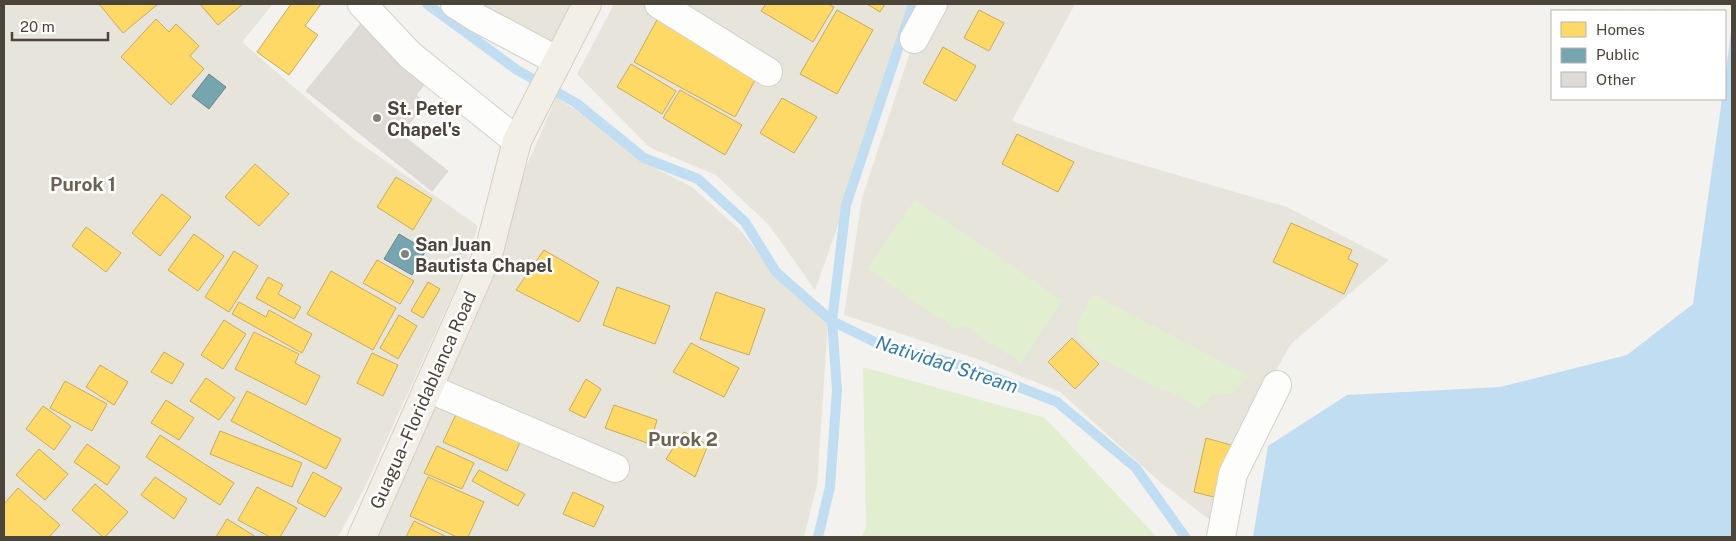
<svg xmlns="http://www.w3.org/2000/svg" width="1736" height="541" font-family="'Public Sans',sans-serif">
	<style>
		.residential { fill: #e7e4dc }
		.green { fill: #e1eecf }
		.water { fill: #c0ddf1 }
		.homes { fill: #ffd966; stroke: #c9ac58 }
		.public { fill: #76a5af; stroke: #69888c }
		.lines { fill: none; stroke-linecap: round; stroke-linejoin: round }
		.stream { stroke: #c0ddf1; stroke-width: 10 }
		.building { fill: #dedbd6; stroke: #dcd9d4 }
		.minor-casing { stroke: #d2d0cb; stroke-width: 30 }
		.major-casing { stroke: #d6cebb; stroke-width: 30 }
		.minor { stroke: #fdfdfc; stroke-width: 28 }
		.major { stroke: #f2efe6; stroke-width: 28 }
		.poi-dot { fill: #868178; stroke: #fff; stroke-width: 2 }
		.labels { text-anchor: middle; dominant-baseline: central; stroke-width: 5; stroke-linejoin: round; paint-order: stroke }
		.poi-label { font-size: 18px; font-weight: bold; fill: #4b4439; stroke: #fff; text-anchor: start }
		.street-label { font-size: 18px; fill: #4b4439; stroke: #fff }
		.neighbourhood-label { font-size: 19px; font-weight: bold; fill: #6e6250; stroke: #fff }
		.water-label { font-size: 19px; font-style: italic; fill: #2e7ab2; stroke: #fff }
	</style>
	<rect width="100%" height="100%" fill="#f4f2ee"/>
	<g class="residential">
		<path d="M4 4H273L242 42 354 139 478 226 463 272 365 487 338 537H4Z"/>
		<path d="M454 4H589L552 71Z"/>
		<path d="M614 4H917L815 290 769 225 716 175 649 147 577 74Z"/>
		<path d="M926 4H1075L1012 121 1098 152 1287 207 1389 260 1291 344 1254 409 1210 520 1160 482 1060 392 983 361 844 315 862 198Z"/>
		<path d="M556 98 576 110 639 160 692 187 740 230 773 271 828 322 817 485 804 537H361L376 512Z"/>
	</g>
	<g class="green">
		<path d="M915 200 1063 301 1021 363 966 327 953 329 944 319 939 318 867 268Z"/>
		<path d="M1094 295 1250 376 1232 393 1212 395 1207 404 1199 408 1169 391 1153 387 1139 378 1100 358 1086 347 1079 338 1077 327 1082 312Z"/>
		<path d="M863 367 1045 418 1154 534 1155 537H862L866 526Z"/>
	</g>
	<path class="water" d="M1732 24V537H1253L1268 446 1347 395 1500 387 1627 355 1693 304 1722 99H1725V78Z"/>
	<g class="homes">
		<path d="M99 4H158L123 33Z"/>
		<path d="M200 4H243L218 25Z"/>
		<path d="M291 4H321L305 26 318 35 289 75 257 52Z"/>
		<path d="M766 4H828L834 7 813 42 761 11Z"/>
		<path d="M867 4H885L880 12Z"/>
		<path d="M837 10 873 30 837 94 800 74Z"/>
		<path d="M979 10 1004 23 989 51 964 38Z"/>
		<path d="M658 18 759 73 735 117 634 62Z"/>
		<path d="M156 19 169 32 176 24 199 46 190 56 204 69 171 105 121 57Z"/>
		<path d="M943 47 976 66 956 101 923 83Z"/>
		<path d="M631 64 676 91 662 114 617 87Z"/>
		<path d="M680 90 742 125 725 155 663 118Z"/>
		<path d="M782 98 817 117 794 153 760 133Z"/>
		<path d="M1017 134 1074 162 1058 192 1002 164Z"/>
		<path d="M255 164 289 194 259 226 225 197Z"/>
		<path d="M396 177 432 199 413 230 377 207Z"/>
		<path d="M162 194 191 217 160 256 132 233Z"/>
		<path d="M1291 223 1352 250 1348 259 1358 264 1344 294 1273 262Z"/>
		<path d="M86 227 121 253 106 272 72 246Z"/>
		<path d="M194 234 224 256 198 291 168 270Z"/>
		<path d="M544 250 599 282 579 322 516 290Z"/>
		<path d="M234 251 258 266 229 312 205 297Z"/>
		<path d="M377 260 414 281 400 304 363 283Z"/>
		<path d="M331 271 396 308 373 350 307 314Z"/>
		<path d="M268 277 283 285 278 294 301 307 294 319 256 298Z"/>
		<path d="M428 282 440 289 423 318 411 311Z"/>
		<path d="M617 287 670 306 655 344 603 325Z"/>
		<path d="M716 292 765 309 749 355 700 339Z"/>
		<path d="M239 302 266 317 269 310 312 334 302 353 232 314Z"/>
		<path d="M399 315 417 326 398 359 380 348Z"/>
		<path d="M224 320 246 334 223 369 201 355Z"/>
		<path d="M254 332 299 354 295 363 320 376 306 405 235 369Z"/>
		<path d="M1072 338 1099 364 1075 389 1048 362Z"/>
		<path d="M691 343 739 368 724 397 673 372Z"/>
		<path d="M164 352 184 364 172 384 151 372Z"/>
		<path d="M372 353 398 365 383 396 357 383Z"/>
		<path d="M100 365 128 382 114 405 86 387Z"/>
		<path d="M206 378 235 398 219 420 190 401Z"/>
		<path d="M586 379 601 389 585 418 569 410Z"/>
		<path d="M65 381 107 404 92 431 50 408Z"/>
		<path d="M247 391 341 439 326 469 231 421Z"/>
		<path d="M166 400 194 418 179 440 151 423Z"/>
		<path d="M614 405 657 420 650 444 605 428Z"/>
		<path d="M43 406 71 426 54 450 26 429Z"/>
		<path d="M458 410 522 438 507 471 443 442Z"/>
		<path d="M220 431 302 463 292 487 210 454Z"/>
		<path d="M684 432 708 445 695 477 666 459Z"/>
		<path d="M160 435 234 483 220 505 146 457Z"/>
		<path d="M1206 438 1238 447 1222 499 1194 492Z"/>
		<path d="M87 444 120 467 107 485 74 462Z"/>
		<path d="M437 446 474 463 462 489 424 473Z"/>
		<path d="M39 449 68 474 45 500 16 475Z"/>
		<path d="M479 470 525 494 518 506 472 481Z"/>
		<path d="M313 472 342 488 325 517 297 502Z"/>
		<path d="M155 477 187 499 174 519 141 495Z"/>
		<path d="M428 477 484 502 468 537H457L410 516Z"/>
		<path d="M95 484 128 512 105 537H103L72 510Z"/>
		<path d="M257 487 297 508 280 537H270L238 520Z"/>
		<path d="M18 488 60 525 49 537H6L4 535V504Z"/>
		<path d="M573 492 604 506 594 527 563 514Z"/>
		<path d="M227 519 256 537H216Z"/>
		<path d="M414 521 447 537H406Z"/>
	</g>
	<g class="public">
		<path d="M209 74 226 87 209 109 192 96Z"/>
		<path d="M399 234 426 250 412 275 384 259Z"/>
	</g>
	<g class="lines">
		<g class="stream">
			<path d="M427 4 517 70 576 103 644 158 698 179 745 222 776 272 832 321 879 344 965 366 1057 402 1136 468 1185 537"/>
			<path d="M818 537 830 487 837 390 832 321 846 205 913 4"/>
		</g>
	</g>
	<path class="building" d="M363 21 431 76 416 95 426 103 401 134 448 171 432 191 306 91Z"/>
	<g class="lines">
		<g class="minor-casing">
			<g id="minor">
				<path d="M362 4 410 55 517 141"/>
				<path d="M455 4 477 18 558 61"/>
				<path d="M659 4 768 72"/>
				<path d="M914 39 933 4"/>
				<path d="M428 388 615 468"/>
				<path d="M1221 537 1233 474 1277 385"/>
			</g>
		</g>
		<g class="major-casing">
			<path id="major" d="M362 537 489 251 517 141 587 4"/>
		</g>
		<use href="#minor" class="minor"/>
		<use href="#major" class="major"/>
	</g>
	<g class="poi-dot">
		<circle cx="377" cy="118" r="5"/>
		<circle cx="405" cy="254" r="5"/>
	</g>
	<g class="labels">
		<g class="poi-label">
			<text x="387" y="108">St. Peter<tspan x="387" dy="21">Chapel's</tspan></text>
			<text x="415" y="244">San Juan<tspan x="415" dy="21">Bautista Chapel</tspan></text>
		</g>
		<g class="street-label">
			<text transform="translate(423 400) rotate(-66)">Guagua–Floridablanca Road</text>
		</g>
		<g class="neighbourhood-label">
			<text x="83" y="184">Purok 1</text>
			<text x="683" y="439">Purok 2</text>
		</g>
		<g class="water-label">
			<text transform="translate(947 364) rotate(18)">Natividad Stream</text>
		</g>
	</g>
	<rect width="1736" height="541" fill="none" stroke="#4b4439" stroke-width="10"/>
	<rect x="1551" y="10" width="175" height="90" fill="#ffffff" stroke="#b7b4b0"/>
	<rect x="1561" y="22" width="25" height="15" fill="#ffd966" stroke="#b7b4b0"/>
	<text x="1596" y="35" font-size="15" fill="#4b4439">Homes</text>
	<rect x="1561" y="48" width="25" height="15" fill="#76a5af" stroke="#b7b4b0"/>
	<text x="1596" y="60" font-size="15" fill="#4b4439">Public</text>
	<rect x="1561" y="72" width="25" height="15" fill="#dedbd6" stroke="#b7b4b0"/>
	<text x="1596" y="85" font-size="15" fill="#4b4439">Other</text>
	<path d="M12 32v8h96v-8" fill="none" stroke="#4b4439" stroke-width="2.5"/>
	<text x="20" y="32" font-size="15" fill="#4b4439" stroke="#ffffff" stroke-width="4" paint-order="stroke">20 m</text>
</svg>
